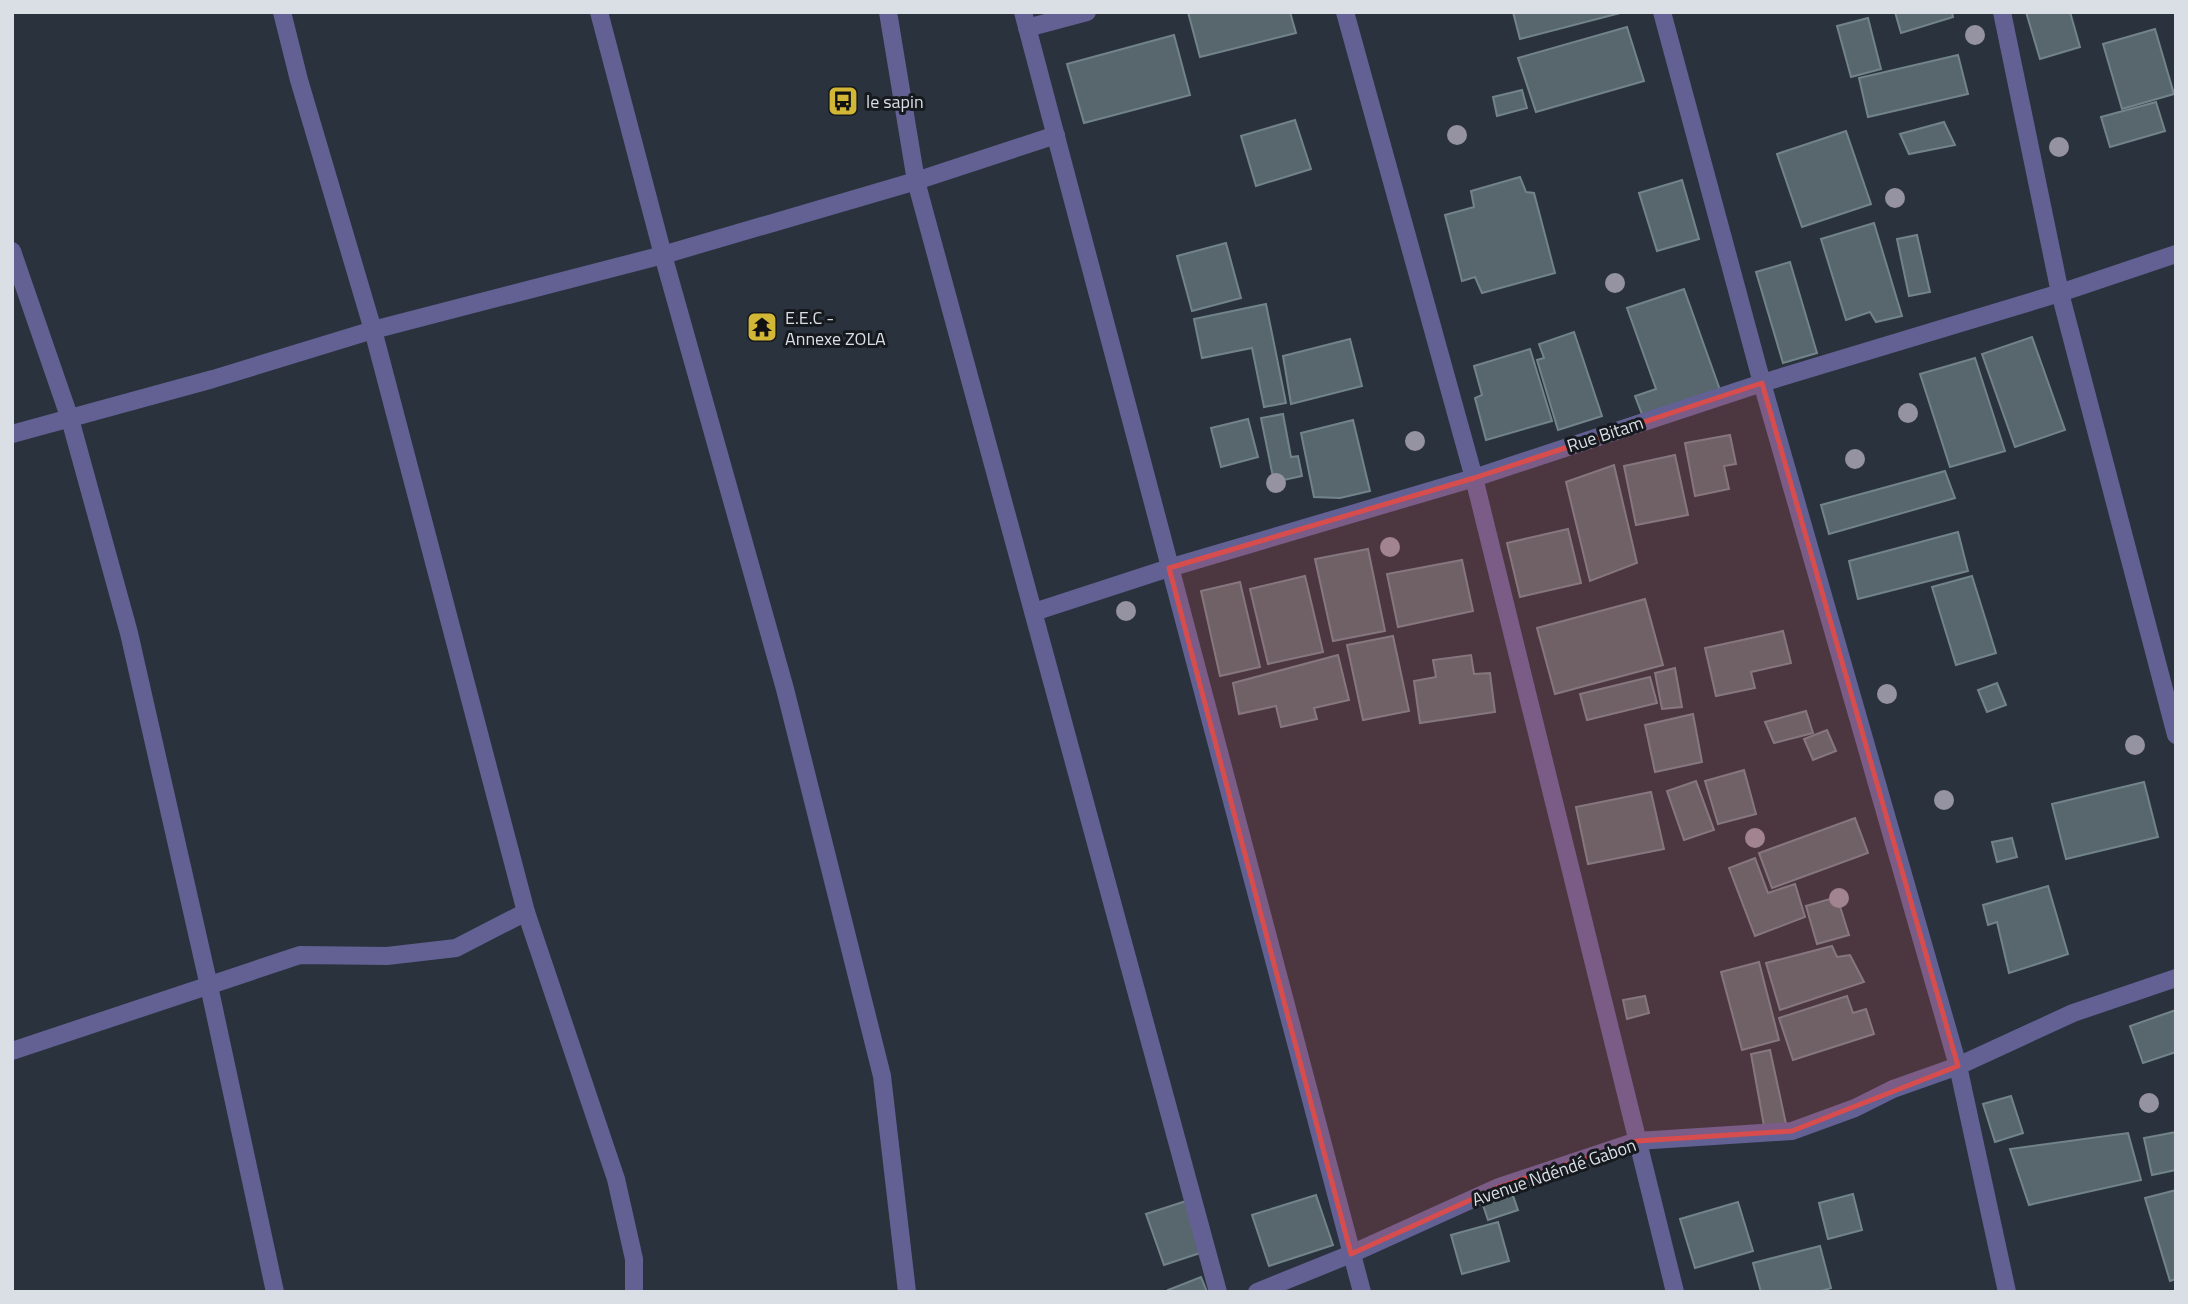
<svg xmlns="http://www.w3.org/2000/svg" width="2188" height="1304" font-family="'Titillium Web',sans-serif">
	<style>
		.building { fill: #57676d; stroke: #72838a; stroke-width: 2 }
		.lines { fill: none; stroke-linecap: round; stroke-linejoin: round }
		.minor { stroke: #636194; stroke-width: 18 }
		.tree { fill: #9592a1 }
		.marked { fill: #d74d4e; fill-opacity: 0.2; stroke: #d74d4e; stroke-width: 5; stroke-linejoin: round }
		.labels { text-anchor: middle; dominant-baseline: central; stroke-width: 6; stroke-linejoin: round; paint-order: stroke }
		.poi-label { font-size: 18px; fill: #dadfe6; stroke: #161a1f; text-anchor: start }
		.street-label { font-size: 18px; fill: #dadfe6; stroke: #161a1f }
	</style>
	<rect width="100%" height="100%" fill="#2a333d"/>
	<g class="building">
		<path d="M1188 12H1290L1296 33 1200 57Z"/>
		<path d="M1513 12H1624L1520 39Z"/>
		<path d="M1895 12H1952L1953 17 1901 33Z"/>
		<path d="M2026 12H2070L2080 47 2040 59Z"/>
		<path d="M1868 18 1881 69 1851 77 1837 26Z"/>
		<path d="M1627 27 1644 81 1536 112 1518 58Z"/>
		<path d="M2155 29 2174 94 2122 109 2103 44Z"/>
		<path d="M1174 35 1190 95 1084 123 1067 64Z"/>
		<path d="M1958 55 1968 94 1868 117 1859 78Z"/>
		<path d="M1522 90 1527 108 1497 116 1493 97Z"/>
		<path d="M2156 102 2165 131 2110 147 2101 117Z"/>
		<path d="M1295 120 1311 169 1256 186 1241 136Z"/>
		<path d="M1944 122 1955 145 1909 154 1900 134Z"/>
		<path d="M1846 131 1871 204 1802 227 1777 154Z"/>
		<path d="M1520 177 1526 192 1534 193 1555 273 1482 293 1475 277 1462 281 1445 215 1474 207 1471 191Z"/>
		<path d="M1682 180 1699 239 1657 251 1639 193Z"/>
		<path d="M1874 223 1902 316 1876 322 1870 312 1846 320 1821 239Z"/>
		<path d="M1917 235 1930 292 1909 296 1897 239Z"/>
		<path d="M1226 243 1241 298 1192 311 1177 256Z"/>
		<path d="M1790 262 1817 353 1783 363 1756 272Z"/>
		<path d="M1684 289 1720 390 1643 417 1635 396 1656 389 1627 308Z"/>
		<path d="M1266 304 1286 403 1264 407 1252 348 1202 358 1194 319Z"/>
		<path d="M1574 332 1602 416 1558 430 1537 360 1544 358 1539 344Z"/>
		<path d="M2032 337 2065 430 2015 447 1982 354Z"/>
		<path d="M1350 339 1362 386 1291 404 1283 356Z"/>
		<path d="M1530 349 1552 421 1486 440 1475 398 1482 395 1474 366Z"/>
		<path d="M1975 358 2005 451 1950 467 1920 374Z"/>
		<path d="M1283 414 1291 457 1298 456 1302 476 1274 482 1261 418Z"/>
		<path d="M1248 419 1258 457 1221 467 1211 428Z"/>
		<path d="M1353 420 1370 491 1340 498 1314 497 1301 433Z"/>
		<path d="M1730 435 1736 464 1724 466 1729 489 1695 496 1685 443Z"/>
		<path d="M1675 455 1688 515 1636 525 1624 466Z"/>
		<path d="M1614 465 1637 563 1590 581 1566 482Z"/>
		<path d="M1945 471 1955 498 1829 534 1821 505Z"/>
		<path d="M1568 529 1581 583 1520 597 1507 543Z"/>
		<path d="M1958 532 1968 571 1858 599 1849 561Z"/>
		<path d="M1368 549 1385 631 1333 641 1315 559Z"/>
		<path d="M1462 560 1473 611 1398 627 1387 574Z"/>
		<path d="M1305 576 1323 652 1268 664 1250 589Z"/>
		<path d="M1972 576 1996 653 1956 665 1932 587Z"/>
		<path d="M1240 582 1260 667 1220 676 1201 591Z"/>
		<path d="M1645 599 1663 665 1555 694 1537 628Z"/>
		<path d="M1783 631 1791 663 1751 672 1755 688 1716 696 1705 648Z"/>
		<path d="M1393 636 1409 711 1363 720 1347 645Z"/>
		<path d="M1338 655 1349 700 1314 708 1317 719 1281 727 1276 706 1239 714 1233 683Z"/>
		<path d="M1471 655 1474 674 1490 673 1495 712 1420 723 1414 681 1436 677 1433 660Z"/>
		<path d="M1675 668 1682 707 1662 709 1655 673Z"/>
		<path d="M1650 677 1657 703 1587 720 1580 694Z"/>
		<path d="M1997 683 2006 705 1987 712 1978 690Z"/>
		<path d="M1806 711 1813 733 1774 743 1765 722Z"/>
		<path d="M1693 714 1702 762 1655 772 1645 725Z"/>
		<path d="M1827 730 1836 751 1813 760 1804 739Z"/>
		<path d="M1744 770 1756 814 1718 824 1705 781Z"/>
		<path d="M1696 781 1714 830 1684 840 1667 791Z"/>
		<path d="M2144 782 2158 837 2066 859 2052 804Z"/>
		<path d="M1651 792 1664 849 1588 864 1576 807Z"/>
		<path d="M1855 818 1868 853 1772 888 1759 853Z"/>
		<path d="M2012 838 2017 857 1997 862 1992 842Z"/>
		<path d="M1755 858 1768 893 1795 884 1805 917 1755 936 1729 868Z"/>
		<path d="M2048 886 2068 954 2009 973 1997 922 1988 925 1983 905Z"/>
		<path d="M1837 897 1849 935 1817 944 1806 906Z"/>
		<path d="M1832 946 1837 957 1850 955 1864 982 1780 1010 1766 963Z"/>
		<path d="M1759 962 1779 1040 1742 1050 1721 972Z"/>
		<path d="M1645 996 1649 1013 1627 1019 1623 1000Z"/>
		<path d="M1847 996 1853 1013 1866 1009 1874 1034 1793 1060 1779 1018Z"/>
		<path d="M2176 1010V1052L2143 1063 2130 1026Z"/>
		<path d="M1770 1050 1786 1124 1764 1126 1751 1054Z"/>
		<path d="M2011 1096 2023 1133 1995 1142 1983 1104Z"/>
		<path d="M2176 1132V1170L2152 1175 2144 1138Z"/>
		<path d="M2128 1133 2141 1180 2029 1205 2010 1149Z"/>
		<path d="M1511 1190 1518 1210 1488 1220 1481 1199Z"/>
		<path d="M2176 1190V1279L2170 1281 2145 1198Z"/>
		<path d="M1853 1194 1862 1230 1828 1239 1819 1203Z"/>
		<path d="M1316 1195 1333 1245 1269 1266 1252 1215Z"/>
		<path d="M1186 1201 1203 1252 1164 1265 1146 1214Z"/>
		<path d="M1738 1202 1753 1251 1695 1268 1680 1219Z"/>
		<path d="M1498 1222 1509 1261 1462 1274 1451 1235Z"/>
		<path d="M1820 1246 1831 1288 1818 1292H1761L1753 1263Z"/>
		<path d="M1201 1277 1207 1292H1169L1168 1290Z"/>
	</g>
	<g class="lines">
		<g class="minor">
			<path d="M282 12 299 80 373 330 526 912 616 1179 634 1259V1292"/>
			<path d="M599 12 663 255 785 689 882 1076 907 1292"/>
			<path d="M888 12 916 181 1218 1292"/>
			<path d="M1023 12 1362 1292"/>
			<path d="M1345 12 1474 478 1675 1292"/>
			<path d="M1662 12 1762 383 1958 1066 2007 1292"/>
			<path d="M2002 12 2060 293 2176 735"/>
			<path d="M1027 28 1087 12"/>
			<path d="M12 251 70 419 129 633 209 986 275 1292"/>
			<path d="M12 434 213 379 373 330 663 255 916 181 1056 135"/>
			<path d="M1034 612 1169 568 1474 478 1762 383 2060 293 2176 254"/>
			<path d="M12 1051 300 955 387 956 456 948 526 912"/>
			<path d="M1257 1292 1351 1254 1499 1187 1637 1141 1792 1131 1855 1108 1893 1089 1958 1066 2073 1013 2176 978"/>
		</g>
	</g>
	<g class="tree">
		<circle cx="1975" cy="35" r="10"/>
		<circle cx="1457" cy="135" r="10"/>
		<circle cx="2059" cy="147" r="10"/>
		<circle cx="1895" cy="198" r="10"/>
		<circle cx="1615" cy="283" r="10"/>
		<circle cx="1908" cy="413" r="10"/>
		<circle cx="1415" cy="441" r="10"/>
		<circle cx="1855" cy="459" r="10"/>
		<circle cx="1276" cy="483" r="10"/>
		<circle cx="1390" cy="547" r="10"/>
		<circle cx="1126" cy="611" r="10"/>
		<circle cx="1887" cy="694" r="10"/>
		<circle cx="2135" cy="745" r="10"/>
		<circle cx="1944" cy="800" r="10"/>
		<circle cx="1755" cy="838" r="10"/>
		<circle cx="1839" cy="898" r="10"/>
		<circle cx="2149" cy="1103" r="10"/>
	</g>
	<path class="marked" d="M1762 383 1958 1066 1792 1131 1637 1141 1499 1187 1351 1254 1169 568 1474 478Z"/>
	<defs>
		<g id="bus-square" transform="scale(1.575)"><rect x="-9" y="-9" width="18" height="18" rx="4" fill="#d2b635" stroke="#161a1f"/><path d="M-5-6H5V4H4V6H2V4H-2V6H-4V4H-5ZM-3.5-4V0h7V-4ZM-3.5 1.2v1.5H-2V1.2ZM2 1.2v1.5H3.5V1.2Z" fill="#111"/></g>
		<g id="temple-square" transform="scale(1.575)"><rect x="-9" y="-9" width="18" height="18" rx="4" fill="#d2b635" stroke="#161a1f"/><path d="M0-6L5-2H3V0L6.5 2.5H4V6H1.5V3h-3V6H-4V2.5H-6.5L-3 0V-2H-5Z" fill="#111"/></g>
	</defs>
	<g fill-rule="evenodd">
		<use href="#bus-square" x="843" y="101"/>
		<use href="#temple-square" x="762" y="327"/>
	</g>
	<g class="labels">
		<g class="poi-label">
			<text x="866" y="101">le sapin</text>
			<text x="785" y="317">E.E.C -<tspan x="785" dy="21">Annexe ZOLA</tspan></text>
		</g>
		<g class="street-label">
			<text transform="translate(1605 434) rotate(-18)">Rue Bitam</text>
			<text transform="translate(1554 1172) rotate(-19)">Avenue Ndéndé Gabon</text>
		</g>
	</g>
	<rect width="2188" height="1304" fill="none" stroke="#dadfe6" stroke-width="28"/>
</svg>
